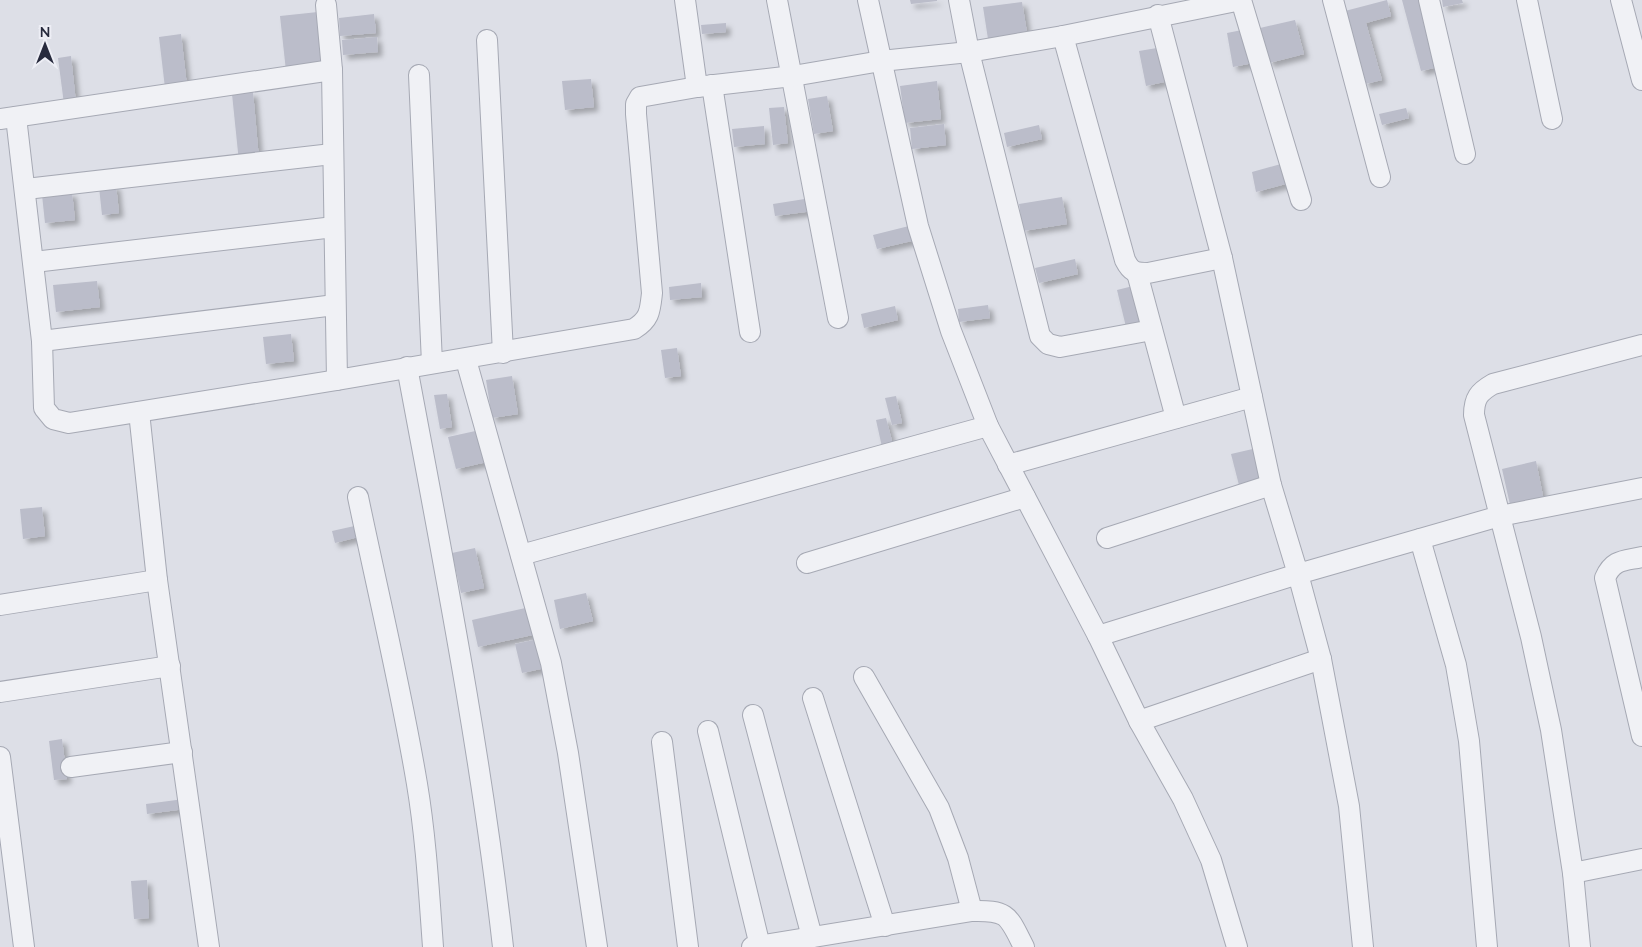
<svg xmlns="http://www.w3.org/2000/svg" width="1642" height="947" font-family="Mulish,sans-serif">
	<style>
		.building { fill: #bbbdca; filter: url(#shadow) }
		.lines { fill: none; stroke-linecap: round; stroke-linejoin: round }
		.street-casing { stroke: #a6a9b4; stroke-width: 22 }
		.street { stroke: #f0f1f5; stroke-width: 20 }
	</style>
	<defs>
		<filter id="shadow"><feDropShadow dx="4.5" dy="4.5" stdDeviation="2.5" flood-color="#0004"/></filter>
	</defs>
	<rect width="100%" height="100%" fill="#dddfe7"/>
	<g class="building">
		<path d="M910 0H937V1L911 4Z"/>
		<path d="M1387 0 1391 16 1366 23 1382 80 1365 84 1345 11Z"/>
		<path d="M1402 0H1421L1438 67 1421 71Z"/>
		<path d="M1442 0H1462L1463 3 1443 7Z"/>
		<path d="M1022 2 1027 33 988 39 983 7Z"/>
		<path d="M318 12 324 67 286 71 280 16Z"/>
		<path d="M374 14 376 33 340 36 339 18Z"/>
		<path d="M1295 20 1304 54 1269 63 1260 28Z"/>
		<path d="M726 23V32L702 34 701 25Z"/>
		<path d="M1247 29 1253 63 1233 67 1227 33Z"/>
		<path d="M181 34 187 86 165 88 159 37Z"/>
		<path d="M377 37 378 52 343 55 342 40Z"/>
		<path d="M1157 48 1164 82 1146 86 1139 51Z"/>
		<path d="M71 56 76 103 64 104 58 58Z"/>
		<path d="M591 79 594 107 565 110 562 81Z"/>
		<path d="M937 81 941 119 905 123 900 86Z"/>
		<path d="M253 92 259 159 239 162 232 94Z"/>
		<path d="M827 96 833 131 814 134 808 99Z"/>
		<path d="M784 107 788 143 773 145 769 108Z"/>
		<path d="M1406 108 1409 118 1382 125 1379 114Z"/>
		<path d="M944 124 946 145 912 149 910 128Z"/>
		<path d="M1039 125 1042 139 1007 147 1004 133Z"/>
		<path d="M764 126 765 144 734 147 732 129Z"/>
		<path d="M1288 162 1293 182 1256 192 1252 172Z"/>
		<path d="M116 185 119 213 102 215 99 187Z"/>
		<path d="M72 192 75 220 45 223 42 195Z"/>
		<path d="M1062 197 1067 224 1023 231 1019 204Z"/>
		<path d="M811 198 813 211 775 216 773 204Z"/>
		<path d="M913 225 916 240 877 249 873 235Z"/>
		<path d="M1075 259 1078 274 1039 283 1035 268Z"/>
		<path d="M97 281 100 307 56 312 53 285Z"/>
		<path d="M701 283 702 297 670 300 669 287Z"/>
		<path d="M1133 286 1141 323 1126 327 1117 290Z"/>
		<path d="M988 305 990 318 959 322 958 309Z"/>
		<path d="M895 306 898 320 864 328 861 314Z"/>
		<path d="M291 334 294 361 266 364 263 337Z"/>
		<path d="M677 348 681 376 665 378 661 350Z"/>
		<path d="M512 376 518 414 492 418 486 380Z"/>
		<path d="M447 394 452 427 440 429 434 395Z"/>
		<path d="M896 396 902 423 892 425 885 398Z"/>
		<path d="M886 418 893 445 882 447 876 420Z"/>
		<path d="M480 430 487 462 456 469 448 437Z"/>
		<path d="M1257 448 1266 482 1240 489 1231 454Z"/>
		<path d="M1536 461 1544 501 1511 509 1502 469Z"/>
		<path d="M42 507 45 536 23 539 20 509Z"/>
		<path d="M359 525 362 536 335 543 332 531Z"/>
		<path d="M475 548 484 588 461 593 452 553Z"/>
		<path d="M586 593 593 621 560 629 554 600Z"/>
		<path d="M530 607 537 634 478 647 472 620Z"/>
		<path d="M543 638 550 667 522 673 515 644Z"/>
		<path d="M62 739 67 779 54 780 49 741Z"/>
		<path d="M184 799 185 809 147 814 146 804Z"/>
		<path d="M147 880 149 918 134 919 131 881Z"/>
	</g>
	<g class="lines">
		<g class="street-casing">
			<g id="street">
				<path d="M685 0 697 87"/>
				<path d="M777 0 838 318"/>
				<path d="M868 0 918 226 951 331 988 426 1098 636 1139 721 1183 799 1211 860 1237 947"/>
				<path d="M959 0 969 52 1040 336 1048 344 1060 347 1152 330"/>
				<path d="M1241 0 1301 200"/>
				<path d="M1333 0 1380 177"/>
				<path d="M1429 0 1465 154"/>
				<path d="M1527 0 1552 119"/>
				<path d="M1621 0 1642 80"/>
				<path d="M326 5 332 70 337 380 634 329C650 319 650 311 652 293L636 114V104L640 97 697 87 793 76 881 61 969 52 1063 36 1241 0"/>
				<path d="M1158 15 1222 258 1271 485 1298 574 1500 516 1642 488"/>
				<path d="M1063 36 1125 260C1131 272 1135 273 1148 273L1222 258"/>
				<path d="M487 40 503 353"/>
				<path d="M419 75 432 363"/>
				<path d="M712 85 750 332"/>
				<path d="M16 117 42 341 44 408 53 419 69 423 337 380"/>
				<path d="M0 119 332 70"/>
				<path d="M26 189 332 154"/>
				<path d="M34 262 334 227"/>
				<path d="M1137 273 1176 418"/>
				<path d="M42 341 335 305"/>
				<path d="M1642 345 1493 384C1479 392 1474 398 1474 415L1531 637 1551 730 1573 873 1642 859"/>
				<path d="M466 360 551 663 568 753 597 947"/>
				<path d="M407 367C443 560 481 752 503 947"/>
				<path d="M139 412 157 580 209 947"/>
				<path d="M1008 465 1252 397"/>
				<path d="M358 497C378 593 401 688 417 784 426 838 429 893 433 947"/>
				<path d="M1107 538 1271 485"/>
				<path d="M1420 539 1456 665 1469 741 1487 947"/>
				<path d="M521 555 988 426"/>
				<path d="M1642 557C1624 561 1613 559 1605 578L1642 736"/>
				<path d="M807 563 1025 497"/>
				<path d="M0 605 157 580"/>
				<path d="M1098 636 1298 574 1321 659 1349 806 1363 947"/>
				<path d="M864 677 939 808 958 858 972 911"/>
				<path d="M0 692 170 666"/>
				<path d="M813 698 885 926"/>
				<path d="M753 715 812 937"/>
				<path d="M1139 721 1321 659"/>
				<path d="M708 731 760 946"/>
				<path d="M662 742 688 947"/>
				<path d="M0 757 24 947"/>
				<path d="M71 767 182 752"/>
				<path d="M1573 873 1580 947"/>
				<path d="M752 947 972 911C1009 910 1008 916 1024 947"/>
			</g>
		</g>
		<use href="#street" class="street"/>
	</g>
	<g transform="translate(45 45)" stroke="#edeef5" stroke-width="4" paint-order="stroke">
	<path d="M0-4L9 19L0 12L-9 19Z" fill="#272a3d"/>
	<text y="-8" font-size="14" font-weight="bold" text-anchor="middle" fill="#272a3d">N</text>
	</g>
</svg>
